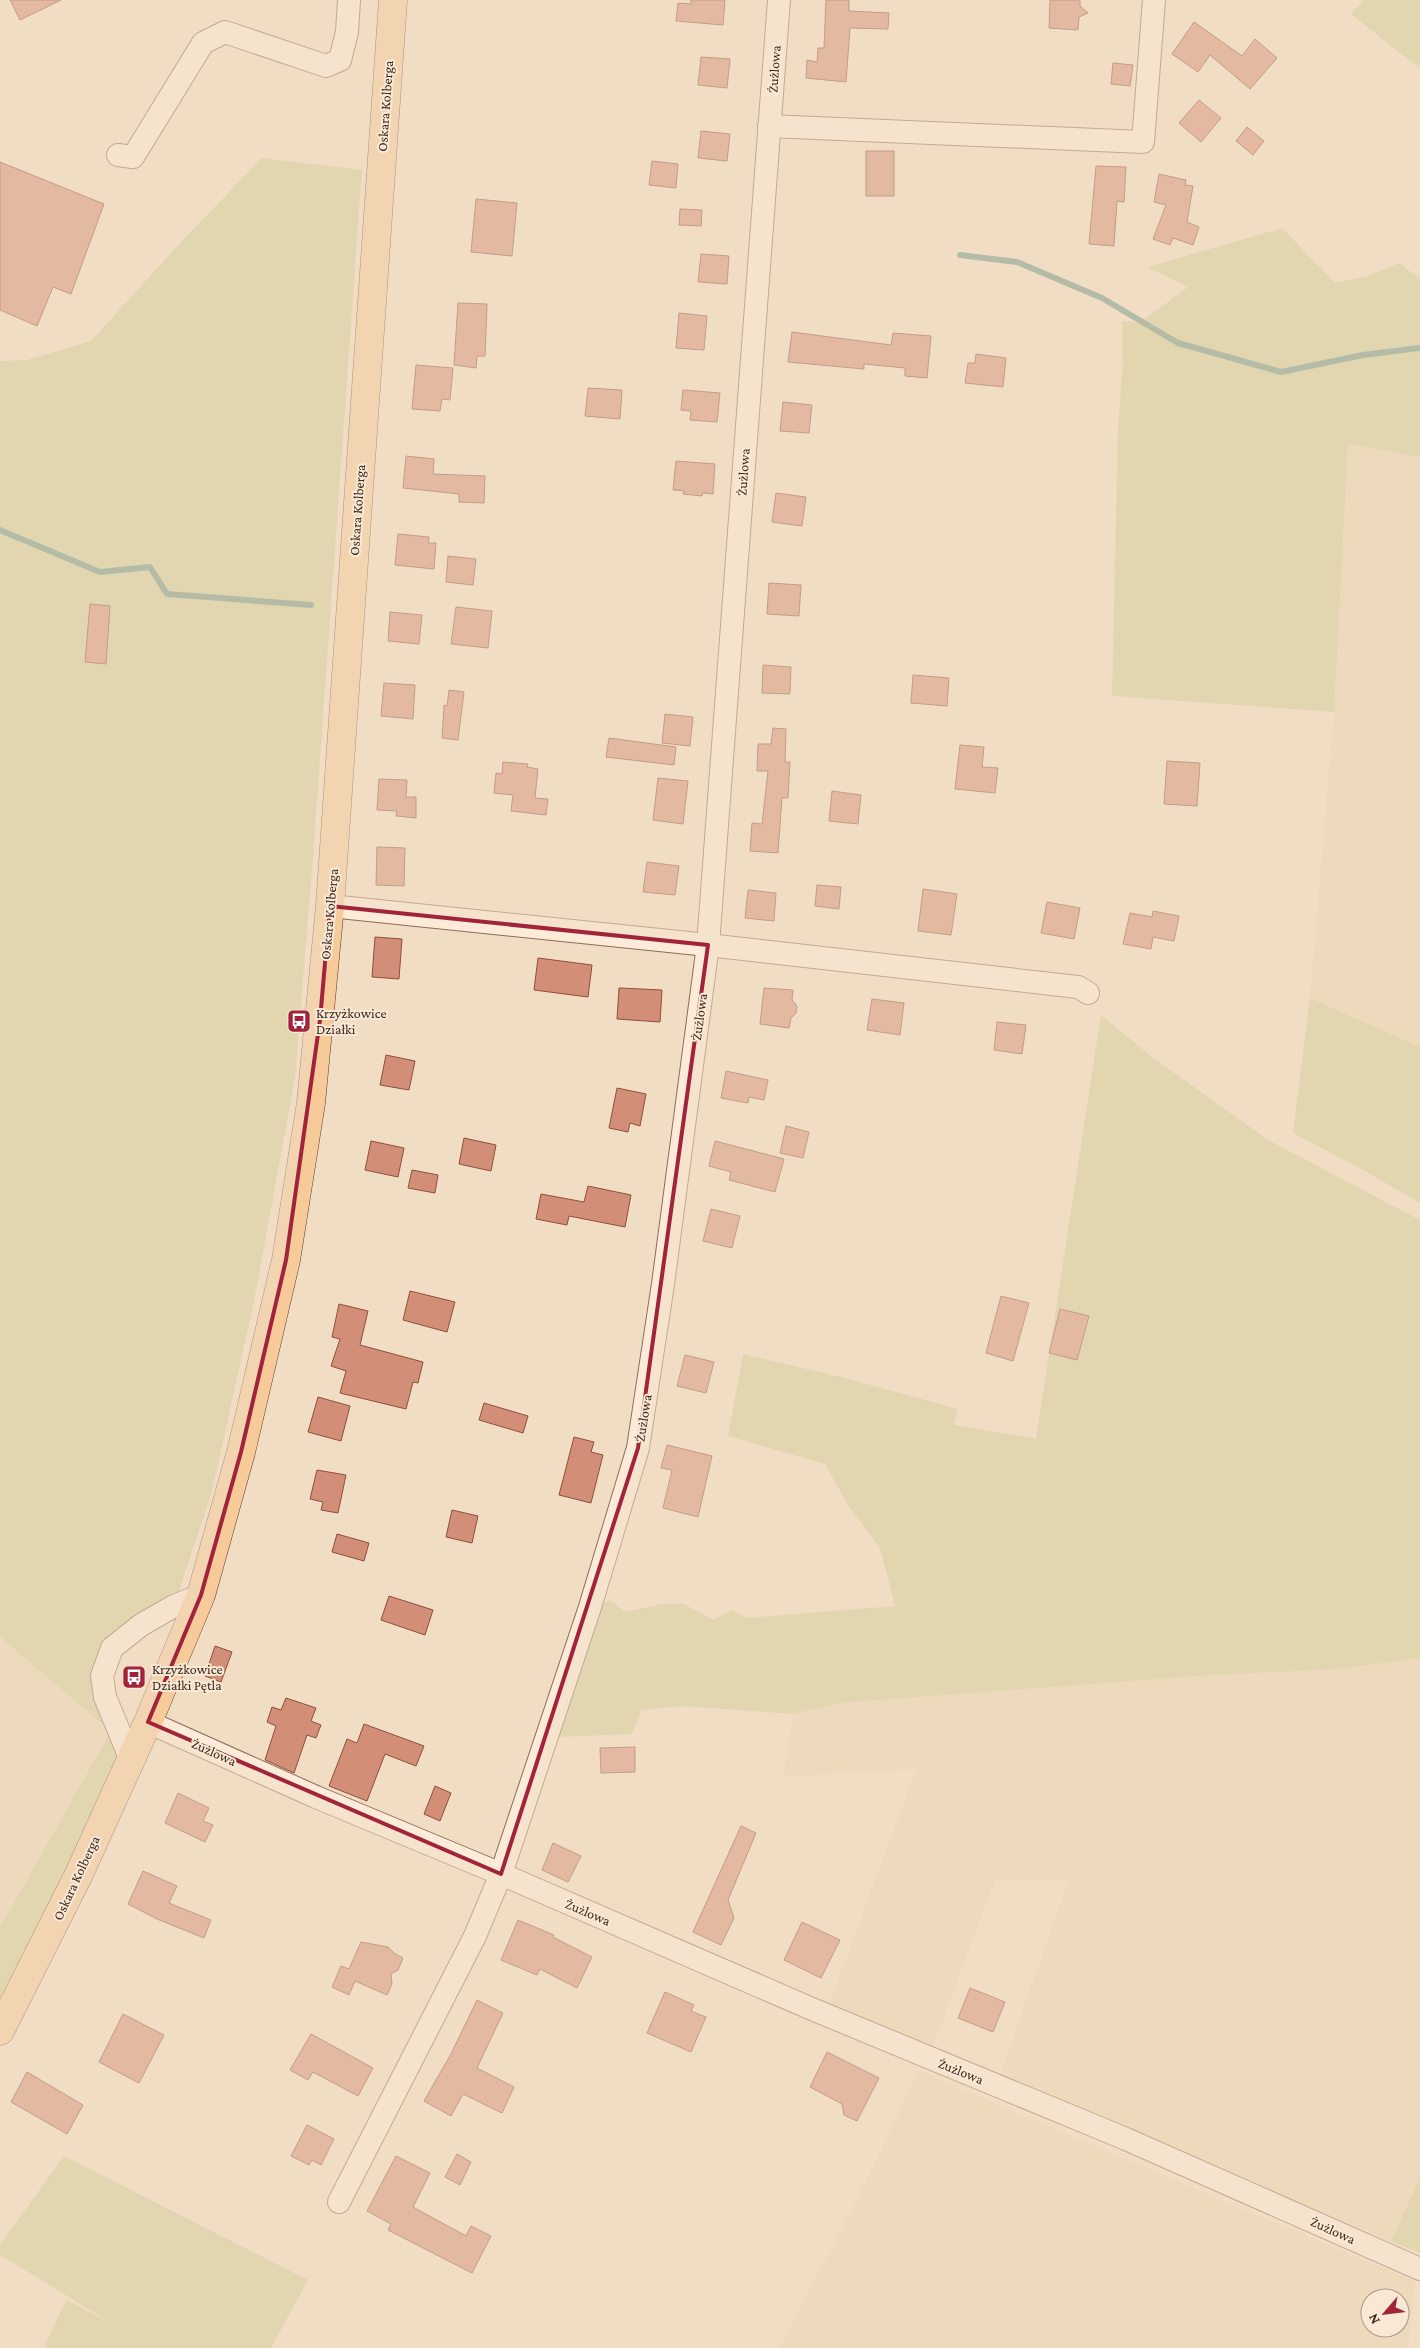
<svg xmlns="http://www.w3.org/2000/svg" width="1420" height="2348" font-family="'Crimson Pro',serif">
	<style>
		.farmland { fill: #e8d6b1; fill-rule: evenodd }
		.green { fill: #d1ce97 }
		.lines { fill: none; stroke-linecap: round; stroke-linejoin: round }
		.stream { stroke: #6c9483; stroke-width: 6 }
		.building { fill: #d28e77; stroke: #8f4f3d }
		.minor-casing { stroke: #8e6c59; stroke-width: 24 }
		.major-casing { stroke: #5b3b2d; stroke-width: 29 }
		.minor { stroke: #fbebd8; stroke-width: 22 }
		.major { stroke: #f7ca9a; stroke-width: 28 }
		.marked { fill: none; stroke: #a1243a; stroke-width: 4; stroke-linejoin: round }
		.labels { text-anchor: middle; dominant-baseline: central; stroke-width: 4; stroke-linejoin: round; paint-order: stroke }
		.street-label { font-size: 14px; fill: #3d281e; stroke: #f8e8d4 }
		.poi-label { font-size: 14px; fill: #3d281e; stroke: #f8e8d4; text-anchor: start }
	</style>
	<rect width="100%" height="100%" fill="#f1dcc4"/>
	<g class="farmland">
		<path d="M1348 444 1420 457V1047L1310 998 1334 712Z"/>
		<path d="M0 1637 112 1731 0 1929Z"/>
		<path d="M1420 1658V2178L1391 2241 999 2078 1069 1879 995 1880 932 2049 829 2005 916 1769 783 1777 793 1714 839 1703 1197 1676 1338 1669Z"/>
		<path d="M919 2071 1415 2282 1408 2348H779L852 2210ZM1370 2298H1400V2328H1370Z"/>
	</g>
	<g class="green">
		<path d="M1364 0H1420V69L1351 14Z"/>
		<path d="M262 158 362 170 313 857 295 1078 254 1301 212 1491 174 1606 141 1625 102 1676 125 1746 0 2007V1928L111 1731 0 1637V361L27 360 91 341 181 242Z"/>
		<path d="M1282 228 1335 283 1368 276 1399 263 1420 279V457L1348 444 1334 712 1112 696 1118 426 1123 362 1122 321 1141 322 1188 287 1148 267Z"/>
		<path d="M1310 998 1420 1047V1203L1365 1171 1293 1133Z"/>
		<path d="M1101 1015 1152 1057 1268 1140 1420 1220V1658L1338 1669 1197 1676 839 1703 793 1714 683 1706 641 1710 632 1734 557 1737 596 1607 610 1600 625 1612 662 1604H684L713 1620 733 1610 747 1618 895 1606 880 1548 848 1505 825 1464 728 1436 743 1354 849 1379 958 1409 954 1425 1036 1439Z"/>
		<path d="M64 2156 308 2280 271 2348H44L66 2300 113 2324 0 2255V2245Z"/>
		<path d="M1420 2178V2253L1391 2241Z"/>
	</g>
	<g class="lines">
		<g class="stream">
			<path d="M960 255 1017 262 1102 298 1178 343 1281 372 1363 355 1419 348"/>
			<path d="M0 530 100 572 150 567 167 594 311 605"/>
		</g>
	</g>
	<g class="building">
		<path d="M10 0H61L20 20Z"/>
		<path d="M691 0H725L723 25 676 21 678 3 691 4Z"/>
		<path d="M826 0H849V11L889 13 888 29 850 28 846 82 806 78 807 60 817 62 818 48H824Z"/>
		<path d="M1050 0H1080V6L1088 13 1079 17 1078 30 1049 28Z"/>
		<path d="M1194 22 1242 56 1255 39 1277 58 1250 89 1210 55 1198 72 1172 54Z"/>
		<path d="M701 57 730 59 727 88 698 85Z"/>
		<path d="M1113 63 1133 65 1130 86 1111 84Z"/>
		<path d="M1199 100 1221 118 1201 142 1179 123Z"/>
		<path d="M1247 127 1264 141 1253 155 1236 141Z"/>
		<path d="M701 131 730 134 727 161 698 158Z"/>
		<rect x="866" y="151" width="28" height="45"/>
		<path d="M652 161 678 164 676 188 649 185Z"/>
		<path d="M0 162 104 204 71 294 53 287 37 326 0 310Z"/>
		<path d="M1096 166 1126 167 1124 202 1117 201 1114 246 1089 244Z"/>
		<path d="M1159 174 1186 180 1185 185 1193 186 1187 222 1199 227 1193 245 1173 238 1170 245 1153 239 1166 205 1154 202Z"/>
		<path d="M476 199 517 203 512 256 471 252Z"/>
		<path d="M680 209 702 210 701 226 679 225Z"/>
		<path d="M701 254 729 256 727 284 698 282Z"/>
		<path d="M458 303 487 304 485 356H477L476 368 454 365Z"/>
		<path d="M679 313 707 316 704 350 676 348Z"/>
		<path d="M792 332 891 345 893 333 931 336 927 378 905 376V368L864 364V369L788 362Z"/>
		<path d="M976 354 1006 358 1003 387 965 383 968 363H975Z"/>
		<path d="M416 365 453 368 450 400 442 399 440 411 412 409Z"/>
		<path d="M588 388 622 390 620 419 585 416Z"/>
		<path d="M683 390 720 393 717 422 690 420 691 411 681 410Z"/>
		<path d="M783 402 812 405 809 433 780 431Z"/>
		<path d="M406 456 434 459 433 474 485 476 484 503 459 502V494L403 488Z"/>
		<path d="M676 461 715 464 713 494 703 493 702 496 683 494 684 491 673 490Z"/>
		<path d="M776 493 806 497 802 526 772 522Z"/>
		<path d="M398 534 429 537 428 543H436L434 569 395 565Z"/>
		<path d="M448 556 476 559 473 585 446 582Z"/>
		<path d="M769 583 801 585 799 616 767 614Z"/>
		<path d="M90 604 110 606 106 664 85 662Z"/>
		<path d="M456 607 492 611 488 648 451 644Z"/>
		<path d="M390 612 422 615 419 644 388 641Z"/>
		<path d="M763 665 791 667 790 694 762 693Z"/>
		<path d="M913 675 949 678 947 706 911 703Z"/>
		<path d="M384 683 415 685 413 719 381 716Z"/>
		<path d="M449 690 464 692 458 740 442 738 444 705 447 706Z"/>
		<path d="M665 714 693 717 690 746 662 743Z"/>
		<path d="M773 728 786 729 785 762H790L788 798H782L778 853 750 851 752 823 762 824 768 771H757L758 744H771Z"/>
		<path d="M609 738 676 747 674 765 606 757Z"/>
		<path d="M960 745 984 747 982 767 998 768 995 793 955 789Z"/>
		<path d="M1167 761 1200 763 1197 806 1164 804Z"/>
		<path d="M503 762 528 764 527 767 538 769 535 798 548 799 546 815 511 811 513 795 494 793 496 773 502 774Z"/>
		<path d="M658 778 688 781 683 824 653 820Z"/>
		<path d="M379 779 407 780 406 797H416V818L396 816 397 811 377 810Z"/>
		<path d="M832 791 861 795 858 824 829 821Z"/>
		<path d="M377 847 405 848 404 886 376 885Z"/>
		<path d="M647 862 679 866 675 895 643 892Z"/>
		<path d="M817 885 841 887 839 909 815 906Z"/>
		<path d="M923 889 957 894 951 935 918 931Z"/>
		<path d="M748 890 776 893 774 921 745 918Z"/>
		<path d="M1047 902 1080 908 1074 939 1041 933Z"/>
		<path d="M1153 911 1179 916 1174 941 1153 937 1151 949 1123 944 1130 913 1152 917Z"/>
		<path d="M375 937 402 939 399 979 372 977Z"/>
		<path d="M538 958 592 965 588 997 534 990Z"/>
		<path d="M619 988 662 990 660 1022 617 1019Z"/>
		<path d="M764 988 793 990 792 1000 797 1006 796 1013 791 1018 789 1028 760 1024Z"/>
		<path d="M872 999 904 1003 900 1035 867 1030Z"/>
		<path d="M997 1022 1026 1025 1022 1054 994 1050Z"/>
		<path d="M386 1055 415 1061 409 1090 380 1085Z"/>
		<path d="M726 1071 768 1080 764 1100 749 1097 748 1103 721 1098Z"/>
		<path d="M617 1088 646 1094 640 1126 630 1123 628 1132 609 1128Z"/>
		<path d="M786 1126 809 1132 803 1158 780 1153Z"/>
		<path d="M464 1138 496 1145 491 1171 459 1164Z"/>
		<path d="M371 1141 404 1148 398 1177 365 1170Z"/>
		<path d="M715 1141 784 1159 775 1192 729 1180 731 1172 709 1166Z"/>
		<path d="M412 1170 438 1175 435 1193 408 1188Z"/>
		<path d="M588 1186 631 1195 625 1227 569 1216 567 1225 536 1219 541 1194 584 1202Z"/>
		<path d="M711 1209 740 1216 732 1248 703 1241Z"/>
		<path d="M410 1291 455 1302 447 1332 403 1320Z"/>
		<path d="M1001 1296 1029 1303 1013 1361 986 1353Z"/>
		<path d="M339 1304 368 1311 360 1345 423 1362 418 1383 413 1382 406 1409 340 1393 346 1371 331 1366 340 1339 332 1337Z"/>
		<path d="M1060 1309 1089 1316 1077 1360 1049 1353Z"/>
		<path d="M685 1355 714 1362 706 1393 677 1386Z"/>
		<path d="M318 1397 350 1406 341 1441 308 1432Z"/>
		<path d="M484 1403 528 1416 523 1433 479 1420Z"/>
		<path d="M574 1437 594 1442 591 1452 603 1455 591 1503 559 1495Z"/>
		<path d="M667 1445 712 1456 698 1517 663 1508 672 1470 661 1468Z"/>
		<path d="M317 1470 346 1475 338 1513 321 1510 323 1502 310 1499Z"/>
		<path d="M452 1510 478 1516 472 1543 446 1537Z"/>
		<path d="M337 1534 369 1543 364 1561 332 1552Z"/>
		<path d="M389 1596 433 1610 425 1635 381 1620Z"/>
		<path d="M215 1646 232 1652 221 1682 205 1676Z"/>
		<path d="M286 1698 316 1708 311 1721 321 1725 316 1738 307 1735 294 1773 265 1760 276 1726 267 1722 272 1707 281 1710Z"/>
		<path d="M364 1724 424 1746 416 1766 385 1754 367 1801 329 1786 347 1739 357 1743Z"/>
		<path d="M635 1747V1772L601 1773 600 1748Z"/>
		<path d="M435 1786 451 1793 440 1821 424 1814Z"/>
		<path d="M178 1793 209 1808 203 1821 213 1825 205 1842 165 1823Z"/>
		<path d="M741 1826 756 1833 728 1900 734 1918 721 1945 693 1932Z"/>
		<path d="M553 1843 581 1856 568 1882 542 1870Z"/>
		<path d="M143 1871 177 1886 169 1903 211 1920 204 1938 157 1919 128 1904Z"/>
		<path d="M518 1920 554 1935 553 1937 592 1957 577 1988 540 1969 537 1975 501 1960Z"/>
		<path d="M802 1922 840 1940 821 1978 784 1960Z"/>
		<path d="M361 1942 388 1947 394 1953 403 1958 398 1970 391 1974 392 1984 387 1995 355 1981 349 1995 332 1987 341 1966 349 1969Z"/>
		<path d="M970 1988 1005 2002 993 2032 958 2018Z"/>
		<path d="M665 1992 694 2005 691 2011 706 2017 691 2052 647 2033Z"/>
		<path d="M477 2000 503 2013 477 2068 514 2087 502 2113 463 2094 451 2116 424 2101 451 2054Z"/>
		<path d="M123 2014 164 2035 139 2083 99 2062Z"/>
		<path d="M311 2034 373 2068 358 2096 313 2072 308 2080 290 2070Z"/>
		<path d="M827 2052 879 2078 857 2121 844 2115 842 2104 810 2087Z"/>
		<path d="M27 2072 83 2105 67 2134 11 2102Z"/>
		<path d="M307 2125 334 2139 321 2165 312 2160 309 2165 291 2156Z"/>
		<path d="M457 2154 471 2162 460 2185 445 2177Z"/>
		<path d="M396 2156 430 2173 413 2207 466 2236 471 2226 491 2236 472 2273 388 2230 391 2224 367 2211Z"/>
	</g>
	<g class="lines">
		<g class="minor-casing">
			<g id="minor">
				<path d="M769 126 1143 142 1154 0"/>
				<path d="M118 155 133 157 203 43 225 32 326 66 340 60 347 32 349 0"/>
				<path d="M330 906 708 945 1078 987 1088 993"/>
				<path d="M148 1722 316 1797 501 1874 812 2009 1126 2139 1420 2269"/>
				<path d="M131 1760 105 1697 102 1676 112 1648 141 1625 174 1606 201 1595"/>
				<path d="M339 2202 475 1936 501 1874 590 1607 638 1448 663 1284 708 945 779 0"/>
			</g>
		</g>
		<g class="major-casing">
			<path id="major" d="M0 2031 79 1874 148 1722 201 1595 241 1452 286 1260 311 1103 330 906 393 0"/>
		</g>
		<use href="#minor" class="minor"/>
		<use href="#major" class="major"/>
	</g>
	<path d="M0 0H1420V2348H0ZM330 906 708 945 638 1448 501 1874 148 1722 201 1595 241 1452 286 1260 320 1020Z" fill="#f1dcc4" fill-opacity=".55" fill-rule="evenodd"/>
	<path class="marked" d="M330 906 708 945 638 1448 501 1874 148 1722 201 1595 241 1452 286 1260 320 1020Z"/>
	<defs>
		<g id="bus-square" transform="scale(1.25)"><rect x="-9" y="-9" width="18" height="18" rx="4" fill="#a1243a" stroke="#f8e8d4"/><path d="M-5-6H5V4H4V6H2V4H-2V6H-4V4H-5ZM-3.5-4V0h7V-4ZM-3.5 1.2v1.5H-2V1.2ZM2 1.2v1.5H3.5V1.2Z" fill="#fff"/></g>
	</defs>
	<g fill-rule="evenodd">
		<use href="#bus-square" x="299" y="1021"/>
		<use href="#bus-square" x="134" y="1677"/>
	</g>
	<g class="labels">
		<g class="street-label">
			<text transform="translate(774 69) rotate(-86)">Żużlowa</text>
			<text transform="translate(385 106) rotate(-86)">Oskara Kolberga</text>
			<text transform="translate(743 472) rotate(-86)">Żużlowa</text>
			<text transform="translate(357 510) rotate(-86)">Oskara Kolberga</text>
			<text transform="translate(329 914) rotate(-85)">Oskara Kolberga</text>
			<text transform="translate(699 1017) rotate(-82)">Żużlowa</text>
			<text transform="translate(643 1418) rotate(-81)">Żużlowa</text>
			<text transform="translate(214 1752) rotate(24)">Żużlowa</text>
			<text transform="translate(76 1878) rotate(-65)">Oskara Kolberga</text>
			<text transform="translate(588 1912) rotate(23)">Żużlowa</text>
			<text transform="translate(961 2071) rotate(22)">Żużlowa</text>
			<text transform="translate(1333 2230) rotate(24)">Żużlowa</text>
		</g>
		<g class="poi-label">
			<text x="316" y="1013">Krzyżkowice<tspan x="316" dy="16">Działki</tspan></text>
			<text x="152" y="1669">Krzyżkowice<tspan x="152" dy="16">Działki Pętla</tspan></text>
		</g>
	</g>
	<g transform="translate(1385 2313) rotate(242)"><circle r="24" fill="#f8e8d4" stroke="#ad9b8b"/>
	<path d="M0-4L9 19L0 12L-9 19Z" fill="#a1243a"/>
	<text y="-8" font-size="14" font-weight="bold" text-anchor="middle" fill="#3d281e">N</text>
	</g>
</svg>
